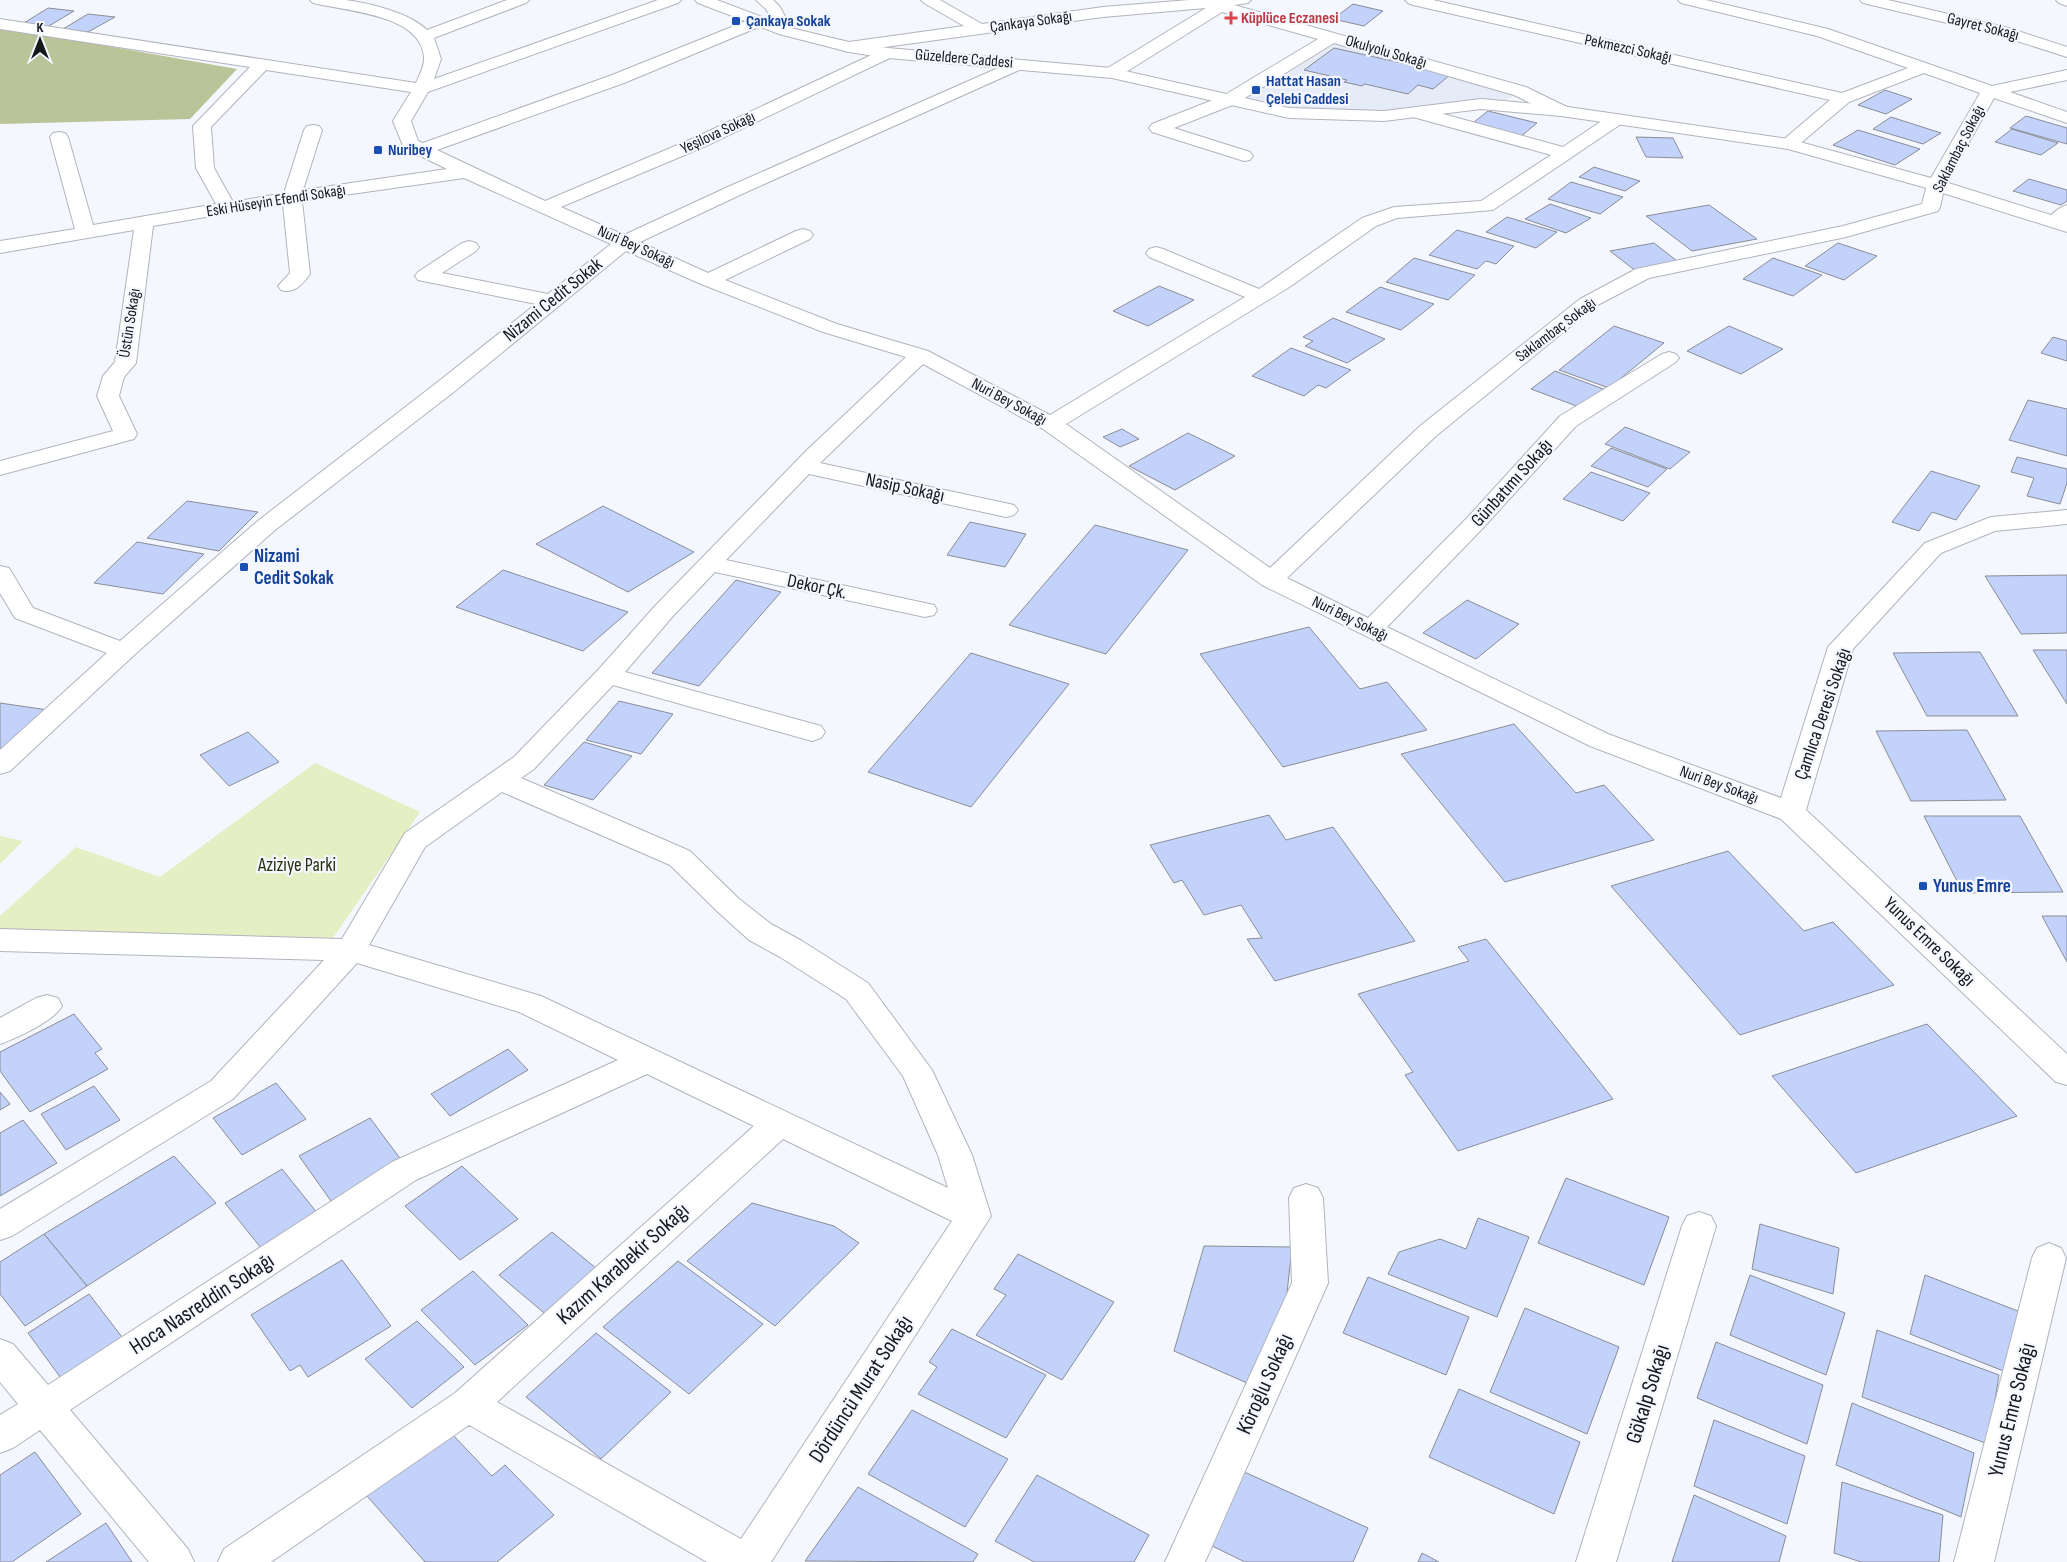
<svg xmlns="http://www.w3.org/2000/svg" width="2067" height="1562" font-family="'Sofia Sans Condensed',sans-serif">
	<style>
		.built { fill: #e6ebf8 }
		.green { fill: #e6eec4 }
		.forest { fill: #bbc398 }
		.building { fill: #c2d2fb; stroke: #8a8d95 }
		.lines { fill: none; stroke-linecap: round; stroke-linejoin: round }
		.minor-casing { stroke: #b0b4bc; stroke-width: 2 }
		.tertiary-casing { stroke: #b0b4bc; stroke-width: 2 }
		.minor { fill: #fff; fill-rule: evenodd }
		.tertiary { fill: #fff; fill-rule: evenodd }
		.health-dot { fill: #e0444e; stroke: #f4f7fe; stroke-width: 2 }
		.transit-dot { fill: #1a4fb4; stroke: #f4f7fe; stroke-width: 2 }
		.labels { text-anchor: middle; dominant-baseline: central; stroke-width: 4.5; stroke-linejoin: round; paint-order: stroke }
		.far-health-label { font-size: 16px; font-weight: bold; fill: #be3a42; stroke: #f4f7fe; text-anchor: start }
		.far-transit-label { font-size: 16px; font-weight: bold; fill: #164399; stroke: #f4f7fe; text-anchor: start }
		.far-street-label { font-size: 16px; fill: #17181b; stroke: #f4f7fe }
		.street-label { font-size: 19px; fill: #17181b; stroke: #f4f7fe }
		.transit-label { font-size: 19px; font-weight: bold; fill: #164399; stroke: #f4f7fe; text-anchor: start }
		.park-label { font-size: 19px; fill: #2b2f0d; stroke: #f4f7fe }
		.near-street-label { font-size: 22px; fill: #17181b; stroke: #f4f7fe }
	</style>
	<rect width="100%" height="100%" fill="#f4f7fe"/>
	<path class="built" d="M1338 42 1515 95 1507 100 1376 113 1301 110 1246 98Z"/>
	<g class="green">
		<path d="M315 763 420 812 333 938 0 930V916L76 847 160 877Z"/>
		<path d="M0 836 23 841 0 864Z"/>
	</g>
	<path class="forest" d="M0 27 237 69 190 119 0 124Z"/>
	<g class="building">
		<path d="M1353 4 1383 11 1364 26 1333 19Z"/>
		<path d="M48 8 74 11 49 26 24 23Z"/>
		<path d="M88 14 115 17 88 32 63 29Z"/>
		<path d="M1334 48 1451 74 1433 89 1418 85 1408 94 1365 84 1362 86 1344 82 1347 80 1304 70Z"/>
		<path d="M1885 90 1912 99 1886 114 1858 105Z"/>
		<path d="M1488 111 1537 123 1519 138 1469 126Z"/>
		<path d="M2026 116 2067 128V144L2010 128Z"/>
		<path d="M1891 117 1941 133 1923 144 1873 129Z"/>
		<path d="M2012 129 2058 143 2041 155 1995 142Z"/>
		<path d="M1858 130 1920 149 1895 165 1833 145Z"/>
		<path d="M1636 137 1673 138 1683 158 1646 157Z"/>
		<path d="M1594 167 1640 181 1625 191 1579 177Z"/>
		<path d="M2029 179 2067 190V201L2061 205 2013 191Z"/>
		<path d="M1571 182 1623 197 1600 214 1548 199Z"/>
		<path d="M1550 204 1591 218 1566 233 1525 219Z"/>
		<path d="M1709 205 1757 239 1692 251 1646 216Z"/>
		<path d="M1507 217 1557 232 1536 248 1486 232Z"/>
		<path d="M1457 230 1514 246 1496 264 1486 261 1477 269 1429 255Z"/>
		<path d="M1654 243 1681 264 1637 272 1610 251Z"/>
		<path d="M1838 243 1877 256 1844 280 1805 266Z"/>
		<path d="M1414 258 1475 275 1448 300 1386 282Z"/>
		<path d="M1773 258 1822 275 1793 296 1743 279Z"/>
		<path d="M1159 286 1194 300 1148 326 1113 311Z"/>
		<path d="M1380 287 1434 304 1401 330 1346 312Z"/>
		<path d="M1333 318 1385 339 1347 363 1305 346 1313 341 1303 337Z"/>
		<path d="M1614 326 1664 343 1609 388 1559 370Z"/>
		<path d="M1729 326 1783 349 1741 374 1687 351Z"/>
		<path d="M2053 337 2067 341V361L2041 353Z"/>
		<path d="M1291 348 1351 370 1326 388 1318 385 1304 396 1252 376Z"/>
		<path d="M1555 371 1606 390 1582 408 1531 389Z"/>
		<path d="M2028 400 2067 409V456L2009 440Z"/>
		<path d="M1625 427 1690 452 1670 469 1605 444Z"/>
		<path d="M1122 429 1139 439 1120 447 1103 437Z"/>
		<path d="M1188 433 1235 456 1175 490 1129 466Z"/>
		<path d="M1611 448 1667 469 1648 487 1591 466Z"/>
		<path d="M2017 457 2067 469V483L2060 504 2027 496 2034 478 2011 472Z"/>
		<path d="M1931 471 1980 486 1956 520 1932 512 1919 531 1892 522Z"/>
		<path d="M1591 472 1650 493 1623 521 1563 499Z"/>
		<path d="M187 501 258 512 219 551 147 538Z"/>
		<path d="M603 506 694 552 628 592 536 544Z"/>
		<path d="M970 522 1026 534 1005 567 947 555Z"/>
		<path d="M1095 525 1188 550 1106 654 1009 625Z"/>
		<path d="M137 542 204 554 163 594 94 583Z"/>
		<path d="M503 570 628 612 583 651 456 607Z"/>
		<path d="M2067 575V633L2021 634 1985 576Z"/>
		<path d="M736 580 781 592 699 686 652 673Z"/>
		<path d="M1467 600 1519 624 1476 659 1423 633Z"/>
		<path d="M1309 627 1360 689 1387 682 1427 730 1283 767 1200 654Z"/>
		<path d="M2033 650H2067V704Z"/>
		<path d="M1980 652 2018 716H1927L1893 653Z"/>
		<path d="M971 653 1069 684 971 807 868 772Z"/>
		<path d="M619 701 673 714 641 754 586 740Z"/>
		<path d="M0 703 48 710 0 761Z"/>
		<path d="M1514 724 1576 793 1604 785 1654 840 1505 882 1401 754Z"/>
		<path d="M1967 730 2006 800 1911 801 1876 731Z"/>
		<path d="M248 732 279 762 229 786 200 755Z"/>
		<path d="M584 742 632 756 593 800 544 785Z"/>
		<path d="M1269 815 1286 840 1333 827 1415 941 1275 981 1247 939 1262 938 1241 905 1204 915 1182 880 1174 883 1150 845Z"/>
		<path d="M1924 816H2020L2063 892 1963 893Z"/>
		<path d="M1728 851 1804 931 1833 922 1894 985 1740 1035 1611 886Z"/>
		<path d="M2042 916H2067V962Z"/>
		<path d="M1486 939 1613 1099 1458 1151 1405 1075 1413 1072 1358 994 1469 961 1458 947Z"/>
		<path d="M74 1014 102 1049 95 1053 108 1069 30 1112 0 1071V1052Z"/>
		<path d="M1927 1024 2017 1116 1856 1173 1772 1076Z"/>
		<path d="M508 1049 528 1070 450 1116 431 1094Z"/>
		<path d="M276 1083 306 1119 242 1155 213 1118Z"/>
		<path d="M94 1086 120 1120 66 1150 41 1114Z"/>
		<path d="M0 1092 10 1104 0 1110Z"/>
		<path d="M370 1118 402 1161 331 1201 299 1156Z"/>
		<path d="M23 1120 57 1163 0 1196V1133Z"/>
		<path d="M174 1156 216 1203 87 1286 44 1234Z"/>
		<path d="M462 1166 518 1219 460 1260 405 1206Z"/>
		<path d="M282 1169 318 1214 261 1248 225 1203Z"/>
		<path d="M1566 1178 1669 1217 1644 1285 1538 1243Z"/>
		<path d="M752 1203 834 1226 859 1243 775 1326 687 1261Z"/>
		<path d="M1478 1218 1529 1237 1497 1317 1388 1274 1399 1252 1440 1239 1466 1249Z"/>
		<path d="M1760 1224 1839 1248 1833 1294 1752 1269Z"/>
		<path d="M552 1232 602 1273 549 1317 499 1275Z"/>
		<path d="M44 1234 87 1286 25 1326 0 1294V1262Z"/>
		<path d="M1204 1246 1292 1247 1283 1330 1254 1386 1174 1351Z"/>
		<path d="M1018 1254 1114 1302 1062 1380 976 1335 1006 1295 994 1289Z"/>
		<path d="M342 1260 391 1326 308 1377 300 1365 290 1371 251 1315Z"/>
		<path d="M678 1261 763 1324 689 1394 603 1327Z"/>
		<path d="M473 1271 528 1325 475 1365 421 1310Z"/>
		<path d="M1750 1275 1845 1313 1826 1375 1730 1335Z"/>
		<path d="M1925 1275 2023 1313 2011 1374 1910 1334Z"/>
		<path d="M1368 1277 1469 1317 1446 1375 1343 1333Z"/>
		<path d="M89 1294 125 1341 63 1381 28 1333Z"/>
		<path d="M1525 1308 1619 1347 1587 1434 1490 1392Z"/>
		<path d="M417 1321 464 1367 412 1408 365 1359Z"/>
		<path d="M952 1329 1046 1375 1006 1438 918 1394 937 1367 929 1362Z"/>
		<path d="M1877 1330 1999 1375 1988 1444 1862 1397Z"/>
		<path d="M596 1333 671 1392 601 1459 526 1397Z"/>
		<path d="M1716 1342 1823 1385 1807 1444 1697 1398Z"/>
		<path d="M1459 1389 1580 1442 1554 1514 1429 1457Z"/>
		<path d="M1852 1403 1974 1453 1961 1517 1836 1465Z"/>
		<path d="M912 1410 1008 1459 965 1527 868 1474Z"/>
		<path d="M1714 1420 1805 1456 1787 1524 1694 1486Z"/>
		<path d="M450 1432 492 1476 505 1465 554 1515 497 1562H425L367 1496Z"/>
		<path d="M35 1452 81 1514 12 1562H0V1475Z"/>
		<path d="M1240 1470 1368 1528 1353 1562H1245L1204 1542Z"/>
		<path d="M1037 1475 1149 1535 1134 1562H1034L995 1541Z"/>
		<path d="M1842 1482 1943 1515 1939 1562H1861L1834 1553Z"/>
		<path d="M858 1487 978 1554 973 1562 805 1561Z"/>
		<path d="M1694 1495 1786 1536 1779 1562H1672Z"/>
		<path d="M106 1523 132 1562H46Z"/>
		<path d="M1422 1553 1439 1562H1418Z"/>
	</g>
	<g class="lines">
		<g class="minor-casing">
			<g id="minor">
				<path d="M310 0C322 0 334 0 346 0 369 3 410 13 427 30L507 0H529L526 3 434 38 441 59 434 79 658 0H681L678 3 428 92 411 121 418 141 423 143 612 75 754 18H766L768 21 766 24 624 83 437 150 545 201 694 138 882 50H894L896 53 894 56 706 146 561 207 624 235 730 186 1014 61H1026L1028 64 1026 67 742 194 640 242 708 273 796 231 803 229 810 231 813 235 810 239 725 280 837 324 928 351 1050 415 1245 297 1149 257 1146 253 1149 249 1156 247 1163 249 1259 289 1362 218 1394 207 1481 201 1551 155 1413 117 1410 113 1413 109 1419 108 1425 109 1563 147 1609 116 1615 115 1621 116 1624 120 1621 124 1493 210 1397 218 1376 226 1291 286 1066 424 1270 568 1420 426 1580 299 1636 269 1843 226 1922 204 1927 185 1980 93 1924 73 1849 102 1795 148 1789 149 1783 148 1780 144 1783 140 1830 100 1413 5 1408 3 1405 0H1433L1842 93 1908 68 1817 36 1681 3 1678 0H1706L1828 29 1992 86 2067 70V80L2010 92 2067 112V123L1994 98 1945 185 1940 207 1938 211 1846 237 1649 278 1594 307 1436 436 1287 578 1368 618 1467 518 1560 416 1662 354 1669 352 1676 354 1679 358 1676 362 1576 426 1483 528 1387 627 1608 734 1781 798 1828 647 1925 543 1991 517 2067 510V524L1995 531 1941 553 1853 649 1806 810 2067 1054V1085L2056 1082 1781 819 1590 746 1262 585 1043 429 923 364 820 463 1014 505 1018 510 1014 515 1006 517 809 474 726 560 934 605 937 610 934 615 925 617 715 572 673 616 625 672 821 726 825 732 821 738 812 741 613 685 534 769 521 778 690 851 738 898 771 924 802 941 868 983 932 1070 972 1155 991 1216 771 1562H707L469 1425 271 1562H218L224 1549 455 1393 754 1126 647 1074 416 1180 70 1410 188 1549 194 1562H149L40 1430 13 1448 0 1453V1415L18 1404 0 1382V1339L13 1344 48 1385 392 1162 618 1060 519 1012 357 963 233 1099 12 1236 0 1240V1209L211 1081 324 960 0 951V929L342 939 405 833 514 757 599 669 655 606 807 450 906 357 823 332 701 284 626 251 455 391 275 530 133 656 10 771 0 774V750L107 653 15 618 0 593V566L9 568 33 608 120 641 259 520 439 381 536 304 418 280 415 276 418 272 462 243 469 241 476 243 479 247 476 251 442 273 548 294 611 244 464 178 302 201 310 274C302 285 294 294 281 290L278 286 290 273 283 204 153 226 136 363 124 377 119 396 137 434 134 439 0 475V461L113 431 97 396 103 376 115 362 134 230 0 253V241L75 229 50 137 53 133 59 132 65 133 68 137 93 225 216 204 196 168 193 126 250 67 0 29V19L416 83C419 76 425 65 424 57 421 14 345 11 313 3ZM266 70 411 92 393 121 404 148 447 169 303 190 322 130 319 126 313 125 307 126 304 130 284 193 233 202 214 168 211 127ZM502 792 670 865 718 912 749 940 780 957 846 999 903 1076 938 1155 948 1188 541 996 369 945 425 847ZM783 1139 952 1221 741 1539 497 1402Z"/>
				<path d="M756 0H773L780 7 793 31 791 34H779L766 9Z"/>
				<path d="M921 0H940L982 24 1103 7 1189 0H1251L1248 3 1234 5 1526 87 1567 107 1570 111 1567 115 1561 116 1555 115 1514 95 1334 43 1235 104 1174 128 1250 152 1253 156 1250 160 1244 161 1152 132 1149 128 1152 124 1223 96 1318 39 1222 12 1118 77H1106L1104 73 1106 69 1206 8 1103 17 849 52 843 50 841 47 843 44 849 42 964 26 924 3Z"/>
				<path d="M1860 0H1888L2009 28 2067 47V57L1998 35 1863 3Z"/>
				<path d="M2056 0H2067V6L2059 3Z"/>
				<path d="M2067 205V221C2061 227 2057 228 2048 226L2046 222C2051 214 2058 208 2067 205Z"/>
				<path d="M47 995 58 998 62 1006C54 1021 17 1038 0 1044V1018L36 998Z"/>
				<path d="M1306 1184 1318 1188 1323 1198 1328 1283 1205 1562H1165L1292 1283 1289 1198 1294 1188Z"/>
				<path d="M1699 1212 1711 1216 1716 1226 1616 1562H1576L1682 1226 1687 1216Z"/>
				<path d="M2049 1243 2061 1248 2066 1258 1994 1562H1954L2032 1258 2037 1248Z"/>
			</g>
		</g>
		<g class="tertiary-casing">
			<path id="tertiary" d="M695 0H717L791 28 849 42 888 48 1112 68 1289 108 1384 111 1481 99 1561 106 1789 139 1942 181 2067 220V232L1930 189 1788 149 1561 116 1481 109 1384 121 1289 118 1112 78 888 58 849 52 779 34 698 3Z"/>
		</g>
		<use href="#minor" class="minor"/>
		<use href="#tertiary" class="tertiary"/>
	</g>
	<path class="health-dot" d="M1228.5 10.5h5v5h5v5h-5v5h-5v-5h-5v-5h5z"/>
	<g class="transit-dot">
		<rect x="731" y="16" width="10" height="10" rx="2.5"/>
		<rect x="1251" y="85" width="10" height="10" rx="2.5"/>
		<rect x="373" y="145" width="10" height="10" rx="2.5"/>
		<rect x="239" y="562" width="10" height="10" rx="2.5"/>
		<rect x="1918" y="881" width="10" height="10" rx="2.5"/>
	</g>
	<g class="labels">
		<g class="far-health-label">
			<text x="1241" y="18">Küplüce Eczanesi</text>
		</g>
		<g class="far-transit-label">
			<text x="746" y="21">Çankaya Sokak</text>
			<text x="1266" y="81">Hattat Hasan<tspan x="1266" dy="18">Çelebi Caddesi</tspan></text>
			<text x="388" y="150">Nuribey</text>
		</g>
		<g class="far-street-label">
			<text transform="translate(1031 22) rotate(-8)">Çankaya Sokağı</text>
			<text transform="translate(1983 27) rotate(14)">Gayret Sokağı</text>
			<text transform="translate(1628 49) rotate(12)">Pekmezci Sokağı</text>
			<text transform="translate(1386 52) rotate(16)">Okulyolu Sokağı</text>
			<text transform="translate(964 59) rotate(5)">Güzeldere Caddesi</text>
			<text transform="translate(718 133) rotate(-25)">Yeşilova Sokağı</text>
			<text transform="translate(1959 149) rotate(-63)">Saklambaç Sokağı</text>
			<text transform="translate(276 201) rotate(-9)">Eski Hüseyin Efendi Sokağı</text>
			<text transform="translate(636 247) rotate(24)">Nuri Bey Sokağı</text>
			<text transform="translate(130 323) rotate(-81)">Üstün Sokağı</text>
			<text transform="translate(1556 330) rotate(-37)">Saklambaç Sokağı</text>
			<text transform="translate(1009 402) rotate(28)">Nuri Bey Sokağı</text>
			<text transform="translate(1350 619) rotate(26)">Nuri Bey Sokağı</text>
			<text transform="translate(1719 785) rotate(20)">Nuri Bey Sokağı</text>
		</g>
		<g class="street-label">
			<text transform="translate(553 300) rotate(-39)">Nizami Cedit Sokak</text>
			<text transform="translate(1512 483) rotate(-48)">Günbatımı Sokağı</text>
			<text transform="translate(905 488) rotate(12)">Nasip Sokağı</text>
			<text transform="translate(817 587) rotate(12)">Dekor Çk.</text>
			<text transform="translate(1823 714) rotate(-71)">Çamlıca Deresi Sokağı</text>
			<text transform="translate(1929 942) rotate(44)">Yunus Emre Sokağı</text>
		</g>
		<g class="transit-label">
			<text x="254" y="556">Nizami<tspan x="254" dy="22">Cedit Sokak</tspan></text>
			<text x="1933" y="886">Yunus Emre</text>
		</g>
		<g class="park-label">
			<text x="297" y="865">Aziziye Parki</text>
		</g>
		<g class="near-street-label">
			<text transform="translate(623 1264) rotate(-42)">Kazım Karabekir Sokağı</text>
			<text transform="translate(202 1304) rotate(-33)">Hoca Nasreddin Sokağı</text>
			<text transform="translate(1265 1384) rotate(-66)">Köroğlu Sokağı</text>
			<text transform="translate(861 1389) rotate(-57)">Dördüncü Murat Sokağı</text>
			<text transform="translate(1648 1394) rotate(-73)">Gökalp Sokağı</text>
			<text transform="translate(2012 1410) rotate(-76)">Yunus Emre Sokağı</text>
		</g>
	</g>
	<g transform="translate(40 40)" stroke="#f4f7fe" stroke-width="4" paint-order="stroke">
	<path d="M0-4L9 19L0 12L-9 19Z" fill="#17181b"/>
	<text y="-8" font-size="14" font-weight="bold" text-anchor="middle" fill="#17181b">K</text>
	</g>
</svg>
